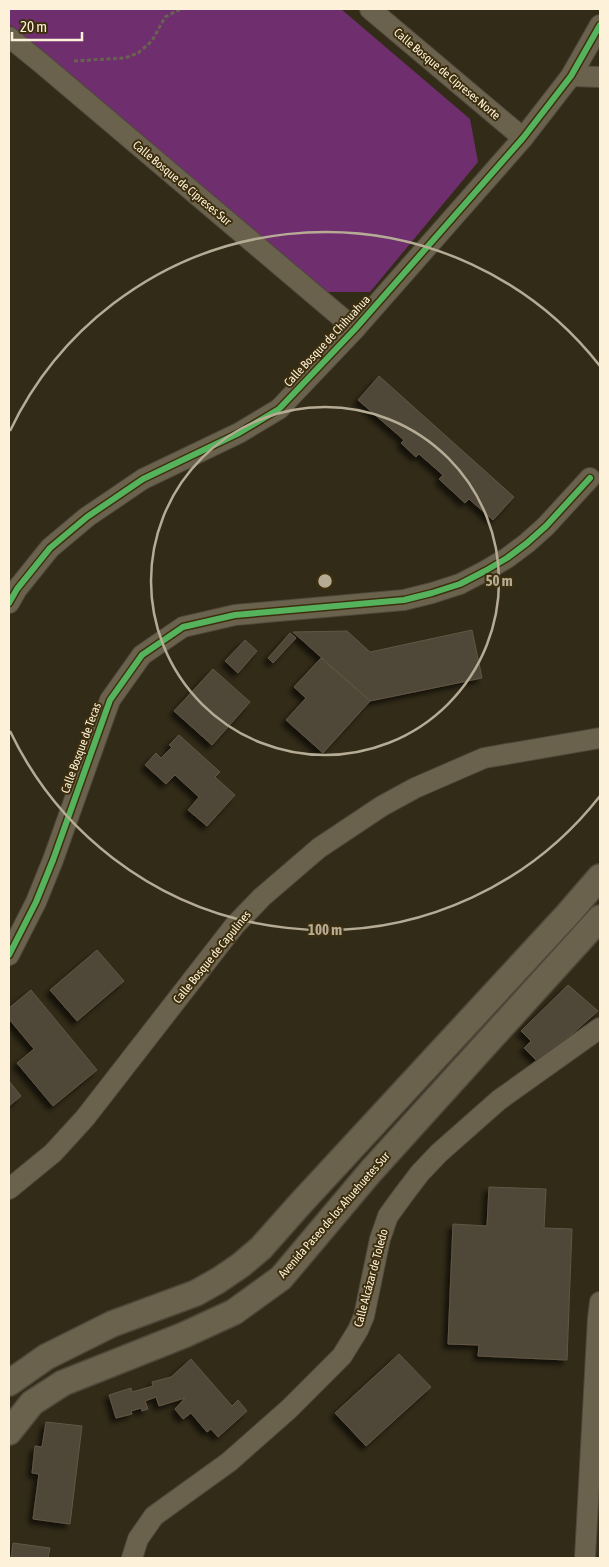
<svg xmlns="http://www.w3.org/2000/svg" width="609" height="1567" font-family="'Asap Condensed',sans-serif">
	<style>
		.green { fill: #6f2e6e }
		.building { fill: #504737; stroke: #625645; filter: url(#shadow) }
		.lines { fill: none; stroke-linecap: round; stroke-linejoin: round }
		.minor-casing { stroke: #4f483a; stroke-width: 22 }
		.tertiary-casing { stroke: #4f483a; stroke-width: 28 }
		.path { stroke: #696251; stroke-width: 3; stroke-dasharray: 4 2.5; stroke-linecap: butt }
		.minor { stroke: #6b624e; stroke-width: 20 }
		.tertiary { stroke: #6b624e; stroke-width: 25 }
		.cycleway-casing { stroke: #3d2f0e; stroke-width: 9 }
		.cycleway { stroke: #56b35d; stroke-width: 6 }
		.ring { fill: none; stroke: #b6ac95; stroke-width: 2.5 }
		.labels { text-anchor: middle; dominant-baseline: central; stroke-width: 4; stroke-linejoin: round; paint-order: stroke }
		.street-label { font-size: 12px; fill: #fdf2d9; stroke: #3d2f0e }
		.centre { fill: #b6ac95; stroke: #3d2f0e; stroke-width: 2.5 }
		.ring-label { font-size: 15px; text-anchor: middle; font-weight: bold; fill: #b6ac95; stroke: #3d2f0e; stroke-width: 4; stroke-linejoin: round; paint-order: stroke }
	</style>
	<defs>
		<filter id="shadow"><feDropShadow dx="-4.5" dy="4.5" stdDeviation="2.5" flood-color="#0009"/></filter>
	</defs>
	<rect width="100%" height="100%" fill="#322b18"/>
	<path class="green" d="M9 9H341L470 119 478 162 370 292H323L9 24Z"/>
	<g class="building">
		<path d="M379 376 514 497 493 520 469 499 465 503 439 479 443 475 419 454 416 457 401 443 404 440 358 400Z"/>
		<path d="M472 630 482 678 370 701 293 632 347 631 370 652Z"/>
		<path d="M290 633 296 638 273 663 268 658Z"/>
		<path d="M245 640 257 651 238 673 225 661Z"/>
		<path d="M321 658 370 701 323 753 286 720 306 698 294 687Z"/>
		<path d="M213 669 250 702 212 745 174 711Z"/>
		<path d="M179 735 220 772 215 777 235 795 207 826 188 810 199 797 175 775 166 784 145 765 156 753 161 758 172 747 169 745Z"/>
		<path d="M97 950 124 981 77 1021 50 990Z"/>
		<path d="M568 985 598 1011 539 1063 524 1048 531 1041 521 1031Z"/>
		<path d="M31 990 97 1070 53 1106 17 1063 34 1049 9 1019V1008Z"/>
		<path d="M9 1081 21 1096 9 1106Z"/>
		<path d="M489 1187 546 1189 544 1228 572 1229 567 1360 478 1356 479 1345 448 1344 453 1224 487 1226Z"/>
		<path d="M399 1354 431 1387 366 1446 335 1413Z"/>
		<path d="M191 1359 232 1406 238 1400 247 1411 218 1437 211 1429 207 1432 191 1413 183 1419 175 1409 185 1398 159 1406 156 1397 145 1401 148 1409 142 1411 141 1408 131 1411 132 1414 116 1418 109 1395 131 1388 132 1392 153 1386 152 1382 171 1377Z"/>
		<path d="M46 1422 82 1426 70 1524 33 1519 39 1474 32 1473 35 1446 42 1447Z"/>
		<path d="M13 1543 50 1548 48 1558H11Z"/>
	</g>
	<g class="lines">
		<g class="minor-casing">
			<g id="minor">
				<path d="M370 9 523 138"/>
				<path d="M9 37 41 63 355 329"/>
				<path d="M571 76 600 77"/>
				<path d="M9 603 17 589 50 548 87 517 143 479 239 433 279 409 355 329 523 138 571 76 600 25"/>
				<path d="M9 955 36 902 53 860 110 700 142 655 183 627 235 615 404 600 432 593 460 584 485 571 507 558 527 543 546 526 590 478"/>
				<path d="M9 1189 53 1153 85 1118 235 925 262 897 319 848 382 806 415 788 484 758 600 738"/>
				<path d="M132 1558 138 1539 154 1516 229 1462 289 1409 342 1356 358 1330 364 1316 380 1239 388 1216 404 1194 420 1173 439 1153 499 1100 600 1028"/>
				<path d="M585 1558 598 1318 600 1302"/>
			</g>
		</g>
		<g class="tertiary-casing">
			<g id="tertiary">
				<path d="M9 1383 46 1357 112 1324 196 1293 219 1280 241 1265 261 1248 300 1204 568 914 600 877"/>
				<path d="M9 1432 32 1403 63 1383 184 1335 234 1312 281 1278 371 1171 600 918"/>
			</g>
		</g>
		<path class="path" d="M74 61 125 58 138 53 152 41 165 17 181 9"/>
		<use href="#minor" class="minor"/>
		<use href="#tertiary" class="tertiary"/>
		<g class="cycleway-casing">
			<g id="cycleway">
				<path d="M9 603 17 589 50 548 87 517 143 479 239 433 279 409 355 329 523 138 571 76 600 25"/>
				<path d="M9 955 36 902 53 860 110 700 142 655 183 627 235 615 404 600 432 593 460 584 485 571 507 558 527 543 546 526 590 478"/>
			</g>
		</g>
		<use href="#cycleway" class="cycleway"/>
	</g>
	<g class="ring">
		<circle cx="325" cy="581" r="174"/>
		<path d="M600 796A349 349 0 0 1 10 731M10 431A349 349 0 0 1 600 366"/>
	</g>
	<g class="labels">
		<g class="street-label">
			<text transform="translate(447 74) rotate(40)">Calle Bosque de Cipreses Norte</text>
			<text transform="translate(182 183) rotate(40)">Calle Bosque de Cipreses Sur</text>
			<text transform="translate(327 341) rotate(-47)">Calle Bosque de Chihuahua</text>
			<text transform="translate(81 748) rotate(-70)">Calle Bosque de Tecas</text>
			<text transform="translate(212 957) rotate(-51)">Calle Bosque de Capulines</text>
			<text transform="translate(334 1215) rotate(-49)">Avenida Paseo de los Ahuehuetes Sur</text>
			<text transform="translate(371 1278) rotate(-75)">Calle Alcázar de Toledo</text>
		</g>
	</g>
	<circle cx="325" cy="581" r="8" class="centre"/>
	<g class="ring-label">
		<text x="499" y="586">50 m</text>
		<text x="325" y="935">100 m</text>
	</g>
	<rect width="609" height="1567" fill="none" stroke="#fdf2d9" stroke-width="20"/>
	<path d="M12 32v8h70v-8" fill="none" stroke="#fdf2d9" stroke-width="2.5"/>
	<text x="20" y="32" font-size="15" fill="#fdf2d9" stroke="#3d2f0e" stroke-width="4" paint-order="stroke">20 m</text>
</svg>
